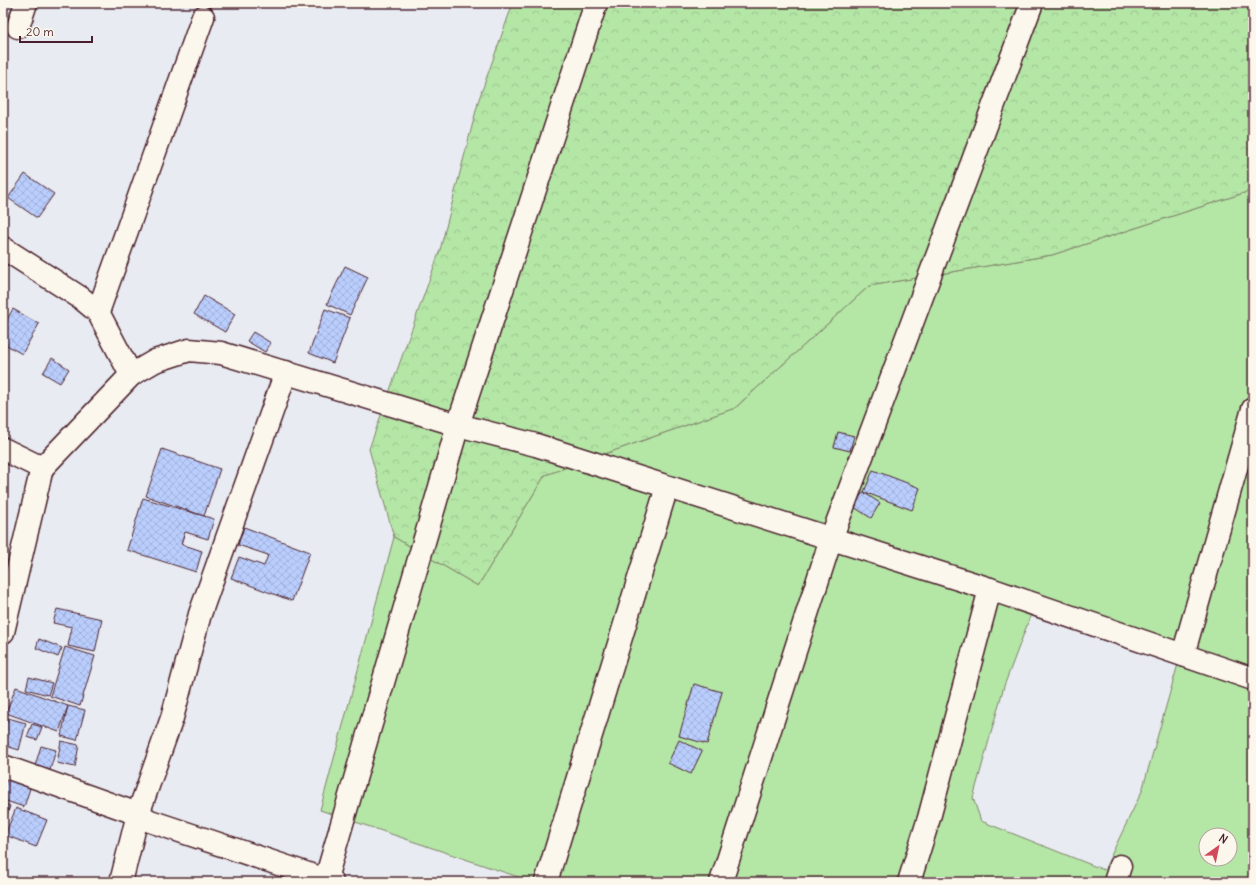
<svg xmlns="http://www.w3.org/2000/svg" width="1256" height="885" font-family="Delius,sans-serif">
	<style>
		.green { fill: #b4e6a6; stroke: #7f8268; fill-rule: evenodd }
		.forest { fill: url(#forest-crowns); stroke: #7f8268 }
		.building { fill: url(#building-cross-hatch); stroke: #4a1f2b }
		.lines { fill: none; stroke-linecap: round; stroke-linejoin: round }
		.minor-casing { stroke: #4a1f2b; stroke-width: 25 }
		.minor { stroke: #fbf7ec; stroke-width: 22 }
	</style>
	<defs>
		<pattern id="forest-crowns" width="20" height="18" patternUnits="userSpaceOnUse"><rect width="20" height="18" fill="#b4e6a6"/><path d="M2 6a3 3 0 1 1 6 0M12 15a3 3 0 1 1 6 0" fill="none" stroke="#9cc58f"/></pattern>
		<pattern id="building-cross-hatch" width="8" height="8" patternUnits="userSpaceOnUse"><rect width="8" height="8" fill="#bacefe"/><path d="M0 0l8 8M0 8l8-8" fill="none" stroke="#a1b0da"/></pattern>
	</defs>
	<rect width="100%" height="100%" fill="#e8ebf1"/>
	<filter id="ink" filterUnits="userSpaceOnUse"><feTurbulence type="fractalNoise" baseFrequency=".025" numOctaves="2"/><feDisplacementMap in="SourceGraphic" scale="8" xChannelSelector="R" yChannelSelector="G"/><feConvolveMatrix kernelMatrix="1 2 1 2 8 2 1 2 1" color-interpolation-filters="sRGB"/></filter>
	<g filter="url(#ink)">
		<path class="green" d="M1253 190V882H533L320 810 394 537 478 586 545 475 735 408 869 286 1052 255ZM1035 604 1178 664 1142 791 1104 870 981 821 973 798 1004 686ZM1206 835H1230V859H1206Z"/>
		<path class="forest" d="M513 3H1253V190L1052 255 869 286 735 408 545 475 478 586 394 537 369 449 440 250 479 99Z"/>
		<g class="building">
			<path d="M25 174 54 194 37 218 8 198Z"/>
			<path d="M345 266 368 277 350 315 327 304Z"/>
			<path d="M204 296 235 314 225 332 194 314Z"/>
			<path d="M13 309 39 324 22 354 3 343V326Z"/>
			<path d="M325 309 350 318 333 363 309 353Z"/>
			<path d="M253 332 271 343 265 352 247 341Z"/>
			<path d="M52 358 69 369 60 383 43 373Z"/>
			<path d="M838 432 854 436 850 451 834 447Z"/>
			<path d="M162 449 220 469 204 516 146 496Z"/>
			<path d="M873 470 920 488 912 510 864 492Z"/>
			<path d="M863 492 880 503 871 518 854 507Z"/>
			<path d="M143 498 214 519 208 539 185 532 181 544 202 551 196 572 127 550Z"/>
			<path d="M244 527 310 552 292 601 231 578 239 557 264 566 268 555 238 545Z"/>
			<path d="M3 560 11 563 4 582 3 581Z"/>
			<path d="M57 609 102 619 95 652 68 646 72 627 53 623Z"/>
			<path d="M39 639 62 648 58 657 36 648Z"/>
			<path d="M65 647 95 656 80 706 50 696Z"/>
			<path d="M29 677 52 683 48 695 26 689Z"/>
			<path d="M694 684 722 692 707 744 679 736Z"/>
			<path d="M16 687 68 706 59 732 6 713Z"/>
			<path d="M68 706 85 710 77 740 61 736Z"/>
			<path d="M8 718 26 723 19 750 3 745V736Z"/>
			<path d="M32 724 42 727 37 740 27 737Z"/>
			<path d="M679 740 702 751 691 774 668 763Z"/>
			<path d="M61 741 79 745 75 767 57 763Z"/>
			<path d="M41 746 56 750 50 770 35 766Z"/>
			<path d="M7 777 31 785 24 807 3 800V790Z"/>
			<path d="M3 803 10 806 3 825Z"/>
			<path d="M16 808 47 820 36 847 5 835Z"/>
		</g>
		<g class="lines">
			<g class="minor-casing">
				<g id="minor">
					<path d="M18 27 26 3"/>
					<path d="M3 248 81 298 98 312 131 375"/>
					<path d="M98 312 203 17"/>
					<path d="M3 449 42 468 131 375 155 361 189 350 221 353 458 425 536 445 990 589 929 818 909 882"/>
					<path d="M990 589 1253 679"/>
					<path d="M3 632 42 468"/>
					<path d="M1183 655 1253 409"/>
					<path d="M3 766 138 814 150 821 332 882"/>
					<path d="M121 882 138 814 172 718 200 614 286 372"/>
					<path d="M325 882 458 425 596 3"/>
					<path d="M546 882 667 487"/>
					<path d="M721 882 831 539 1032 3"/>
					<path d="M1115 882 1120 866"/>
				</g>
			</g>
			<use href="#minor" class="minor"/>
		</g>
	</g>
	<rect width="1256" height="885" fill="none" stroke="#fbf7ec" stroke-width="16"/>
	<rect x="8" y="8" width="1240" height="869" fill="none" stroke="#4a1f2b" stroke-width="1.5" filter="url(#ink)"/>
	<g transform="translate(1218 847) rotate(33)"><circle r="19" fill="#fbf7ec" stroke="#b4a19f"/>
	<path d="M0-3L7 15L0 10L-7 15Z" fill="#d1495b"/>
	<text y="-6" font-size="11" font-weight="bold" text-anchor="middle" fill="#4a1f2b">N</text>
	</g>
	<path d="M20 36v6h72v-6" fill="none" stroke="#4a1f2b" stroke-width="2"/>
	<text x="26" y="36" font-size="12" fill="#4a1f2b" stroke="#fbf7ec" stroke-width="3" paint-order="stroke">20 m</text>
</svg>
